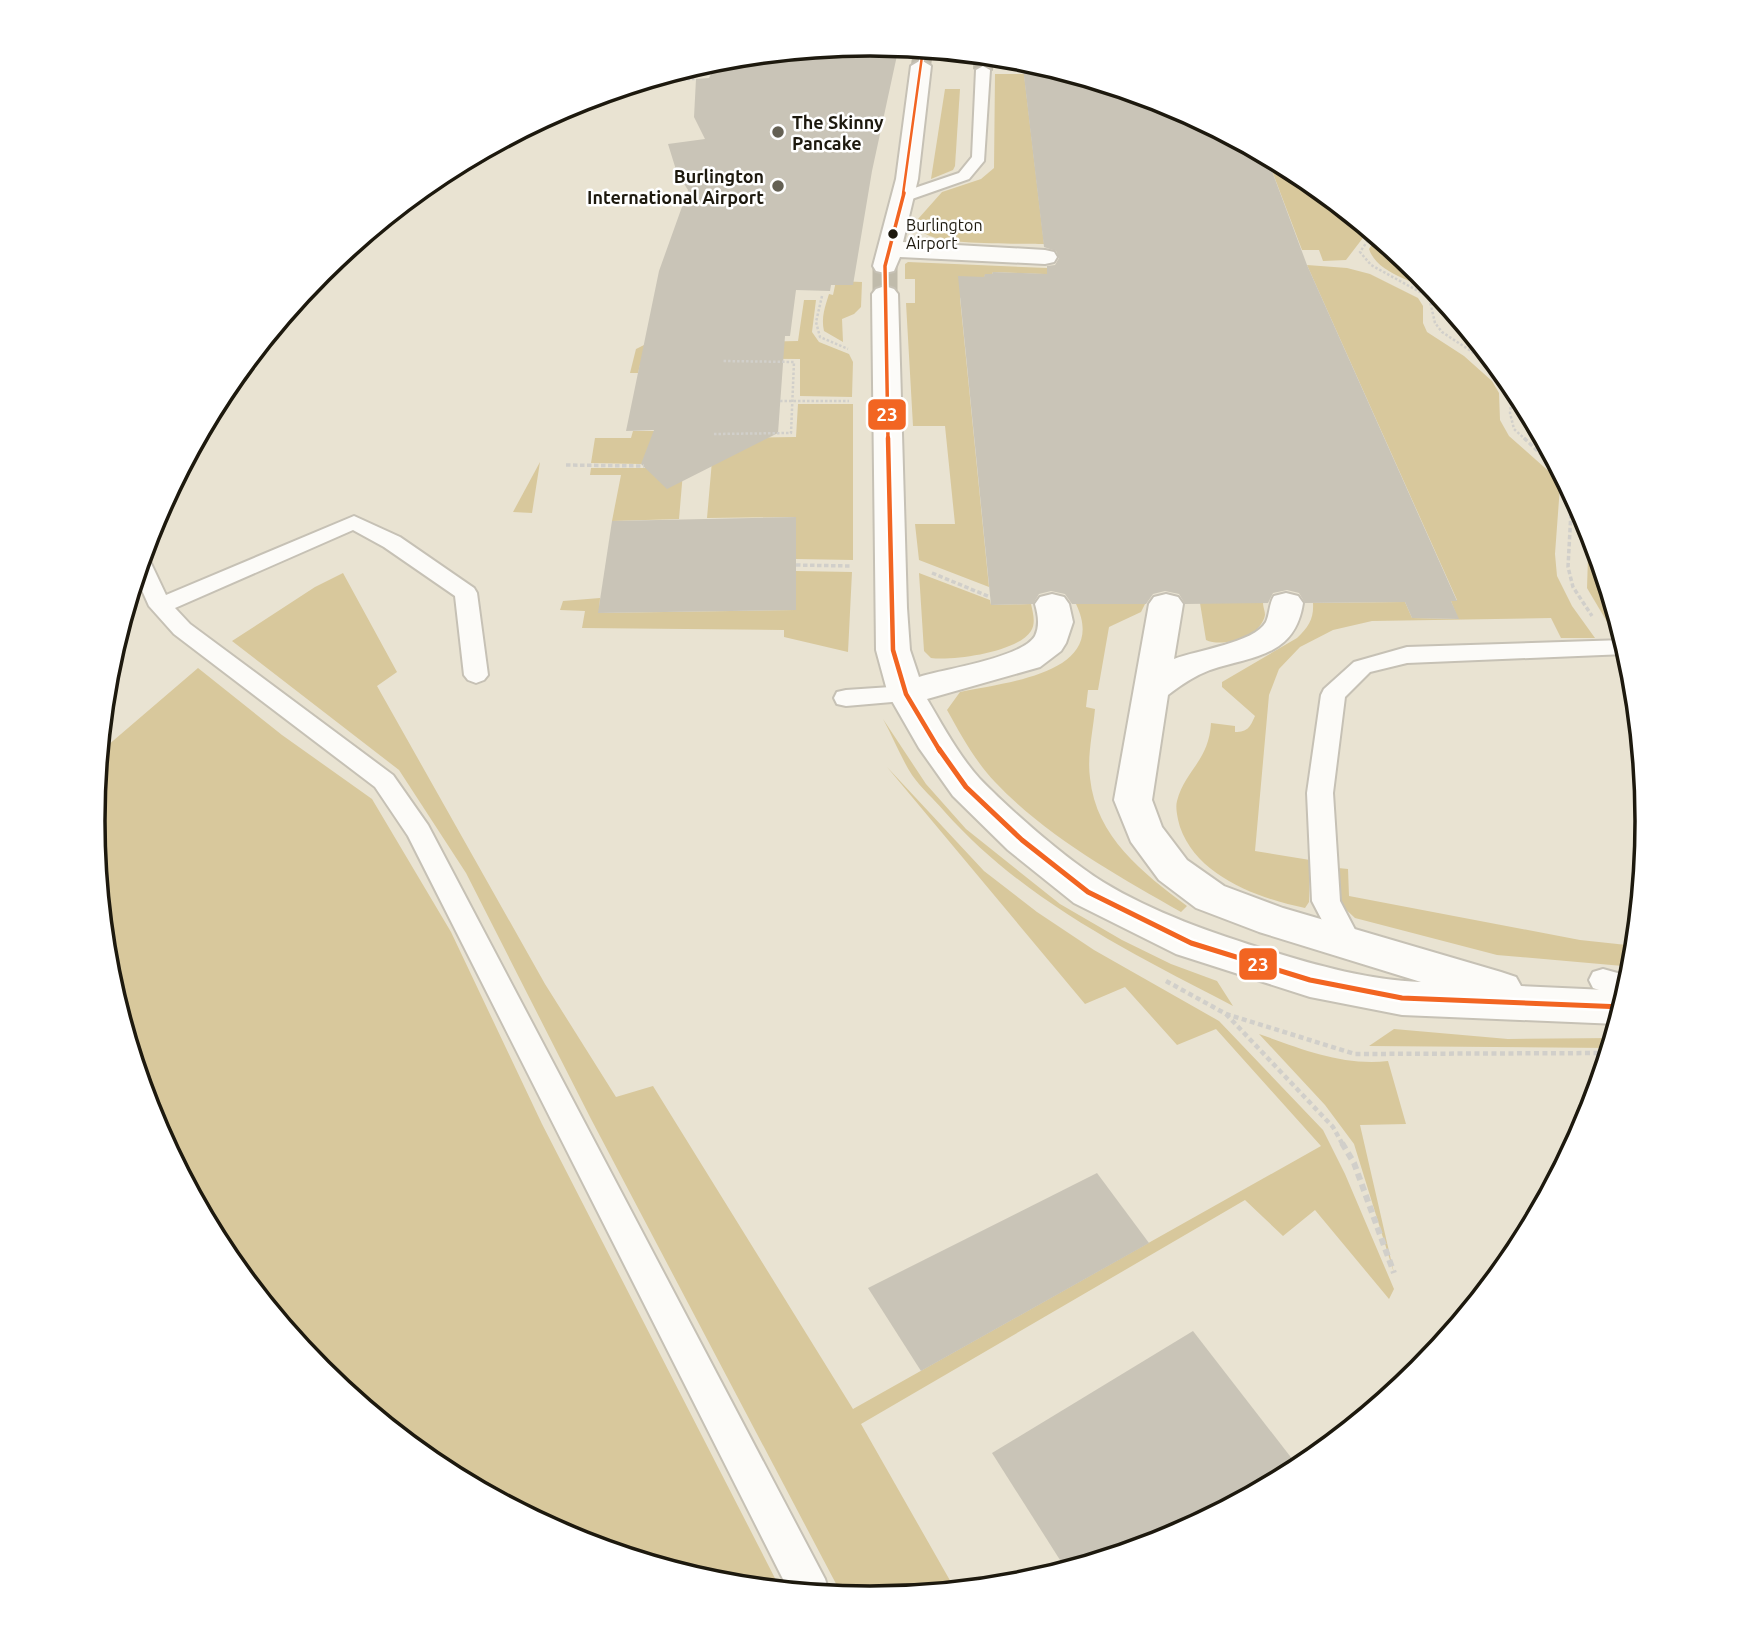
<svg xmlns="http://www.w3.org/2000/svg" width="1741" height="1643" font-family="Ubuntu,sans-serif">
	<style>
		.green { fill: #d8c89c }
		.building { fill: #c9c4b7 }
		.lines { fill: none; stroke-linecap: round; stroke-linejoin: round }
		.minor-tunnel-far1 { stroke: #c0bbab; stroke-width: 20; stroke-dasharray: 20 10; stroke-linecap: butt }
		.minor-tunnel { stroke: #c0bbab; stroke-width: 25; stroke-dasharray: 25 13; stroke-linecap: butt }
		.service-casing { stroke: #c6c1b5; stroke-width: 4 }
		.minor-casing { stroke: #c6c1b5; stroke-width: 4 }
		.path-far3 { stroke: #d1cfca; stroke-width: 2.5; stroke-dasharray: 2.5 2; stroke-linecap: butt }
		.path-far2 { stroke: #d1cfca; stroke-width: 3.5; stroke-dasharray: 4.5 2.5; stroke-linecap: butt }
		.path-far1 { stroke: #d1cfca; stroke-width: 4.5; stroke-dasharray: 5 3.5; stroke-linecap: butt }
		.path { stroke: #d1cfca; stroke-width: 6; stroke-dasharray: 7 4.5; stroke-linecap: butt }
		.service { fill: #fcfbf8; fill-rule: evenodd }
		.minor { fill: #fcfbf8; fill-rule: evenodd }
		.bus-1-far3-casing { stroke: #fff; stroke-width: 5 }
		.bus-1-far2-casing { stroke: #fff; stroke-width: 7 }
		.bus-1-far1-casing { stroke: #fff; stroke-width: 9 }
		.bus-1-casing { stroke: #fff; stroke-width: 10 }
		.bus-1-far3 { stroke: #f26522; stroke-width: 2.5 }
		.bus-1-far2 { stroke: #f26522; stroke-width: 3.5 }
		.bus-1-far1 { stroke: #f26522; stroke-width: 4.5 }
		.bus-1 { stroke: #f26522; stroke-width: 5 }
		.poi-dot { fill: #646053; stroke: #fff; stroke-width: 2.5 }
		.bus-dot { fill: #1d190e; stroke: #fff; stroke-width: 2.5 }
		.labels { text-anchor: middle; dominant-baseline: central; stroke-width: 5; stroke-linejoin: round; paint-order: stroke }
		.far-bus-label { font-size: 16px; fill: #1d190e; stroke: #fff; text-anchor: start }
		.far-poi-label { font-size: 18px; font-weight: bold; fill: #1d190e; stroke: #fff; text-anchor: start }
		.rim { fill: none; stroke: #1d190e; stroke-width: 3.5 }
		.line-badge { stroke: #fff; stroke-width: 2.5 }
		.badge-label { font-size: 19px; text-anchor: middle; font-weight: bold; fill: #fff }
	</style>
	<rect width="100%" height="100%" fill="#e9e3d2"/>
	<g class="green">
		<path d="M995 74H1024L1044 244C1018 243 943 246 924 233 919 229 918 225 918 219L942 192 981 179 994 168Z"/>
		<path d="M945 89H960L955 166 953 170 931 179Z"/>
		<path d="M1266 155 1303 175 1369 230 1346 260 1323 261 1319 250H1302Z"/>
		<path d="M1377 236 1421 272 1443 298C1420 281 1378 276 1369 249Z"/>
		<path d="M908 262 1047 268 1048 282 1044 274 993 272 992 274H985L984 282 960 298 989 587 919 560 915 524H955L945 426H913L906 303H915V279H905V264Z"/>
		<path d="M1307 265 1347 268 1370 274 1418 298 1423 306V323L1427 332 1464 356 1492 381 1499 393 1500 420 1509 436 1553 475 1560 486 1555 554 1557 576 1572 606 1595 638H1561L1551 618 1372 621 1333 630 1300 647 1279 669 1269 695 1255 851 1310 860 1309 902 1305 908C1257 898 1197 876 1180 827 1178 820 1175 808 1177 801 1185 770 1209 761 1211 723L1235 726V732C1248 732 1250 727 1255 716L1222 687V682L1297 638C1309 627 1314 618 1313 603L1405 602 1412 618 1458 619 1451 601 1457 600Z"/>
		<path d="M836 281 862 282 861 307 854 314 842 319 843 342 824 331C821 317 825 307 829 294L833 295Z"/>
		<path d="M804 300H816L812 332 819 342 849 354 853 362 852 397 800 396V359L661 358 640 365 638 373H630L636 349 646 344 798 341Z"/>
		<path d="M798 404H853V560L796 559 795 517 707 518 714 438 796 437Z"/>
		<path d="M633 431H690L641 464 591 463 595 438H631Z"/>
		<path d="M540 462 532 513 513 512Z"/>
		<path d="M591 468H646L683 472 679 519 612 521 621 475H590Z"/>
		<path d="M1589 524 1623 637H1616L1587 588Z"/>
		<path d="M796 571 852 572 848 652 784 637V630L582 628 585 611 560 610 563 601 600 598 599 613 795 610Z"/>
		<path d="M343 573 397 672 377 686 545 984 616 1097 653 1086 853 1409 1321 1146 1216 1029 1177 1045 1125 987 1085 1004 887 767 984 871 1037 912 1094 950 1219 1021 1323 1130 1345 1174 1394 1289 1389 1299 1315 1210 1283 1236 1245 1200 861 1424 956 1591 870 1599 843 1597 591 1119 466 873 399 770 232 641 315 587Z"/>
		<path d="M919 573 990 600 991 605 1031 604C1033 613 1036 623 1031 631 1018 652 954 661 931 658L924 651Z"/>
		<path d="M1200 603H1263C1263 607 1265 611 1265 615 1261 637 1223 648 1206 640Z"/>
		<path d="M1076 604H1145L1141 612 1109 627 1098 690H1088L1086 707 1095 709C1093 731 1087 756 1090 778 1096 837 1143 873 1187 906L1181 912C1116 875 1047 837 995 782 975 761 961 735 947 710L960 692C1005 682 1110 674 1076 604Z"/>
		<path d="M198 668 282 735 372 799 451 932 542 1124 781 1590 718 1584 573 1540 438 1468 320 1371 224 1253 152 1119 108 973 93 821 100 752Z"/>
		<path d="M883 719 926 784 966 829 1060 904 1122 940 1171 964 1217 981 1233 1006C1129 952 1023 900 944 811 934 799 921 788 912 775 901 758 893 737 883 719Z"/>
		<path d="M1338 868 1348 869 1349 896 1580 940 1636 946 1634 967 1497 955 1355 918 1340 904Z"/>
		<path d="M1394 1029 1508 1039 1614 1038 1611 1048 1369 1046Z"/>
		<path d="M1259 1034C1302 1049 1342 1066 1388 1061L1406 1124 1360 1125 1394 1273 1354 1144 1325 1105Z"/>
	</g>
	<g class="building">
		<path d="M871 44 899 46 872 171 853 285H831L830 291 796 290 790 336H785L778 433 667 489 641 464 654 430 626 431 659 271 688 190 677 173 668 144 705 139 694 117 696 79 709 78 719 59Z"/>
		<path d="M1022 59 1168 103 1266 155 1307 265 1457 601H1451L1459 619 1412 618 1405 602 1305 603 1299 593 1287 590 1273 593 1268 603 1185 604 1179 594 1165 591 1153 594 1146 604H1072L1065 594 1051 591 1039 594 1033 604 991 605 958 276 984 277 985 274H992L993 272 1047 274V266L1055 265 1059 258 1056 251 1044 247Z"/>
		<path d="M796 517V610L598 613 612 521Z"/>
		<path d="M1097 1173 1149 1243 921 1371 868 1288Z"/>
		<path d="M1193 1331 1300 1469 1168 1540 1067 1571 992 1453Z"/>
	</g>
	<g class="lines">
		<g class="minor-tunnel-far1">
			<path d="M921 66 923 49"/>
			<path d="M983 70 984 55"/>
		</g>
		<path class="minor-tunnel" d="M885 266V294"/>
		<g class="service-casing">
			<g id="service">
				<path d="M983 66 990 70 984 161 969 179 909 200H897L895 197 897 194 959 173 972 157 976 70Z"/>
				<path d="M354 516 400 537 474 588 477 593 488 675 484 680 476 683 468 680 464 675 455 596 384 547 353 530 175 608 190 624 393 775 428 825 825 1579 830 1595 789 1591 408 836 375 787 174 634 149 606 136 577 142 556 148 557 166 595Z"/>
				<path d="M1624 640 1628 654H1626L1407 663 1370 672 1345 697 1333 793 1340 901 1362 943 1358 951 1348 954 1338 951 1312 901 1307 793 1321 695 1324 689 1354 662 1407 647Z"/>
				<path d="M906 686 915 688 918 694 915 700 846 706 837 704 834 698 837 692 846 690Z"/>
				<path d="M1603 969 1632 977 1626 999 1593 988 1589 980 1593 972Z"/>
			</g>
		</g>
		<g class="minor-casing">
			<g id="minor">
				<path d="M921 60 931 66 918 179 903 242 1045 250 1054 252 1057 257 1054 262 1045 264 900 257 894 271 885 273 876 271 873 266 896 179 911 66Z"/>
				<path d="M885 286 894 289 898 294 907 608 910 650 919 677C944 669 1022 658 1035 636 1040 625 1038 615 1035 604L1040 597 1052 594 1064 597 1069 604 1073 622 1066 643 1061 651 1040 667 927 699C943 726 959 756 980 779 1011 811 1065 858 1103 882 1154 913 1212 933 1270 951 1318 966 1370 980 1421 982L1259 932 1196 908 1159 880 1131 842 1114 800 1149 604 1154 597 1166 594 1178 597 1183 604 1174 659C1197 650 1254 643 1266 622 1270 613 1269 604 1274 596L1286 593 1298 596 1303 603C1295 657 1252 656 1210 670 1194 676 1181 685 1168 695L1152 800 1162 827 1187 860 1224 886 1283 908 1501 972 1516 977 1521 986 1628 991 1618 1024 1402 1015 1310 997 1176 954 1074 903 1008 850 953 796 919 748 888 694 876 650 872 294 876 289Z"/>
			</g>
		</g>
		<g class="path-far3">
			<path d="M647 80 696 79"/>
			<path d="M1373 233 1360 252 1371 265 1429 297 1435 323 1442 332 1483 359 1498 373 1512 397 1510 413 1514 429 1526 440"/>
			<path d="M822 296 816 322 820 337 848 349"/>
			<path d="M780 401H849"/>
			<path d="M714 434 791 433 794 362 723 361"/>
		</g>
		<g class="path-far2">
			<path d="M1524 438 1564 476"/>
			<path d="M566 465 644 466"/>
			<path d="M1572 493 1568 567 1573 587 1592 616"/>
			<path d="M796 565 851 566"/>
			<path d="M932 573 990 597"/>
		</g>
		<g class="path-far1">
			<path d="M1166 981 1226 1014 1355 1054 1609 1053"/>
			<path d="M1226 1014 1333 1127 1343 1145"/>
		</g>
		<path class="path" d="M1342 1143 1354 1163 1394 1273"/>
		<use href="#service" class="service"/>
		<use href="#minor" class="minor"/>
		<g class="bus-1-far3-casing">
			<path id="bus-1-far3" d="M903 194 923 49"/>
		</g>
		<g class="bus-1-far2-casing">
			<path id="bus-1-far2" d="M888 440 885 266 904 193"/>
		</g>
		<g class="bus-1-far1-casing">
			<path id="bus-1-far1" d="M888 438 893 650 906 694 940 751"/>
		</g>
		<g class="bus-1-casing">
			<path id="bus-1" d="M939 749 966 787 1022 840 1088 892 1191 943 1310 980 1402 998 1623 1007"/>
		</g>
		<use href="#bus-1-far3" class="bus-1-far3"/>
		<use href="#bus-1-far2" class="bus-1-far2"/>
		<use href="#bus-1-far1" class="bus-1-far1"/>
		<use href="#bus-1" class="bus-1"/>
	</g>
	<g class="poi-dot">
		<circle cx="778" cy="132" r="7"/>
		<circle cx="778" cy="186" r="7"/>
	</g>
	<circle class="bus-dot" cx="893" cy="234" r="6"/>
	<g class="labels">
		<g class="far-bus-label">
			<text x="906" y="225">Burlington<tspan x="906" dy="18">Airport</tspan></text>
		</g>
		<g class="far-poi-label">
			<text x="792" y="122">The Skinny<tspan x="792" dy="21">Pancake</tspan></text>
			<text x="764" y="176" text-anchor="end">Burlington<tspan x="764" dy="21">International Airport</tspan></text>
		</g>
	</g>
	<path d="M0 0H1741V1643H0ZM105 821a765 765 0 1 1 1530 0a765 765 0 1 1-1530 0Z" fill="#fff" fill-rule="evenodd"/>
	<path class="rim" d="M105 821a765 765 0 1 1 1530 0a765 765 0 1 1-1530 0Z"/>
	<g class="line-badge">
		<rect x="867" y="398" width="40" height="33" rx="7" fill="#f26522"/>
		<rect x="1238" y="947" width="40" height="34" rx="7" fill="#f26522"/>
	</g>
	<g class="badge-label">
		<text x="887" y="421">23</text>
		<text x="1258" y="971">23</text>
	</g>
</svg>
